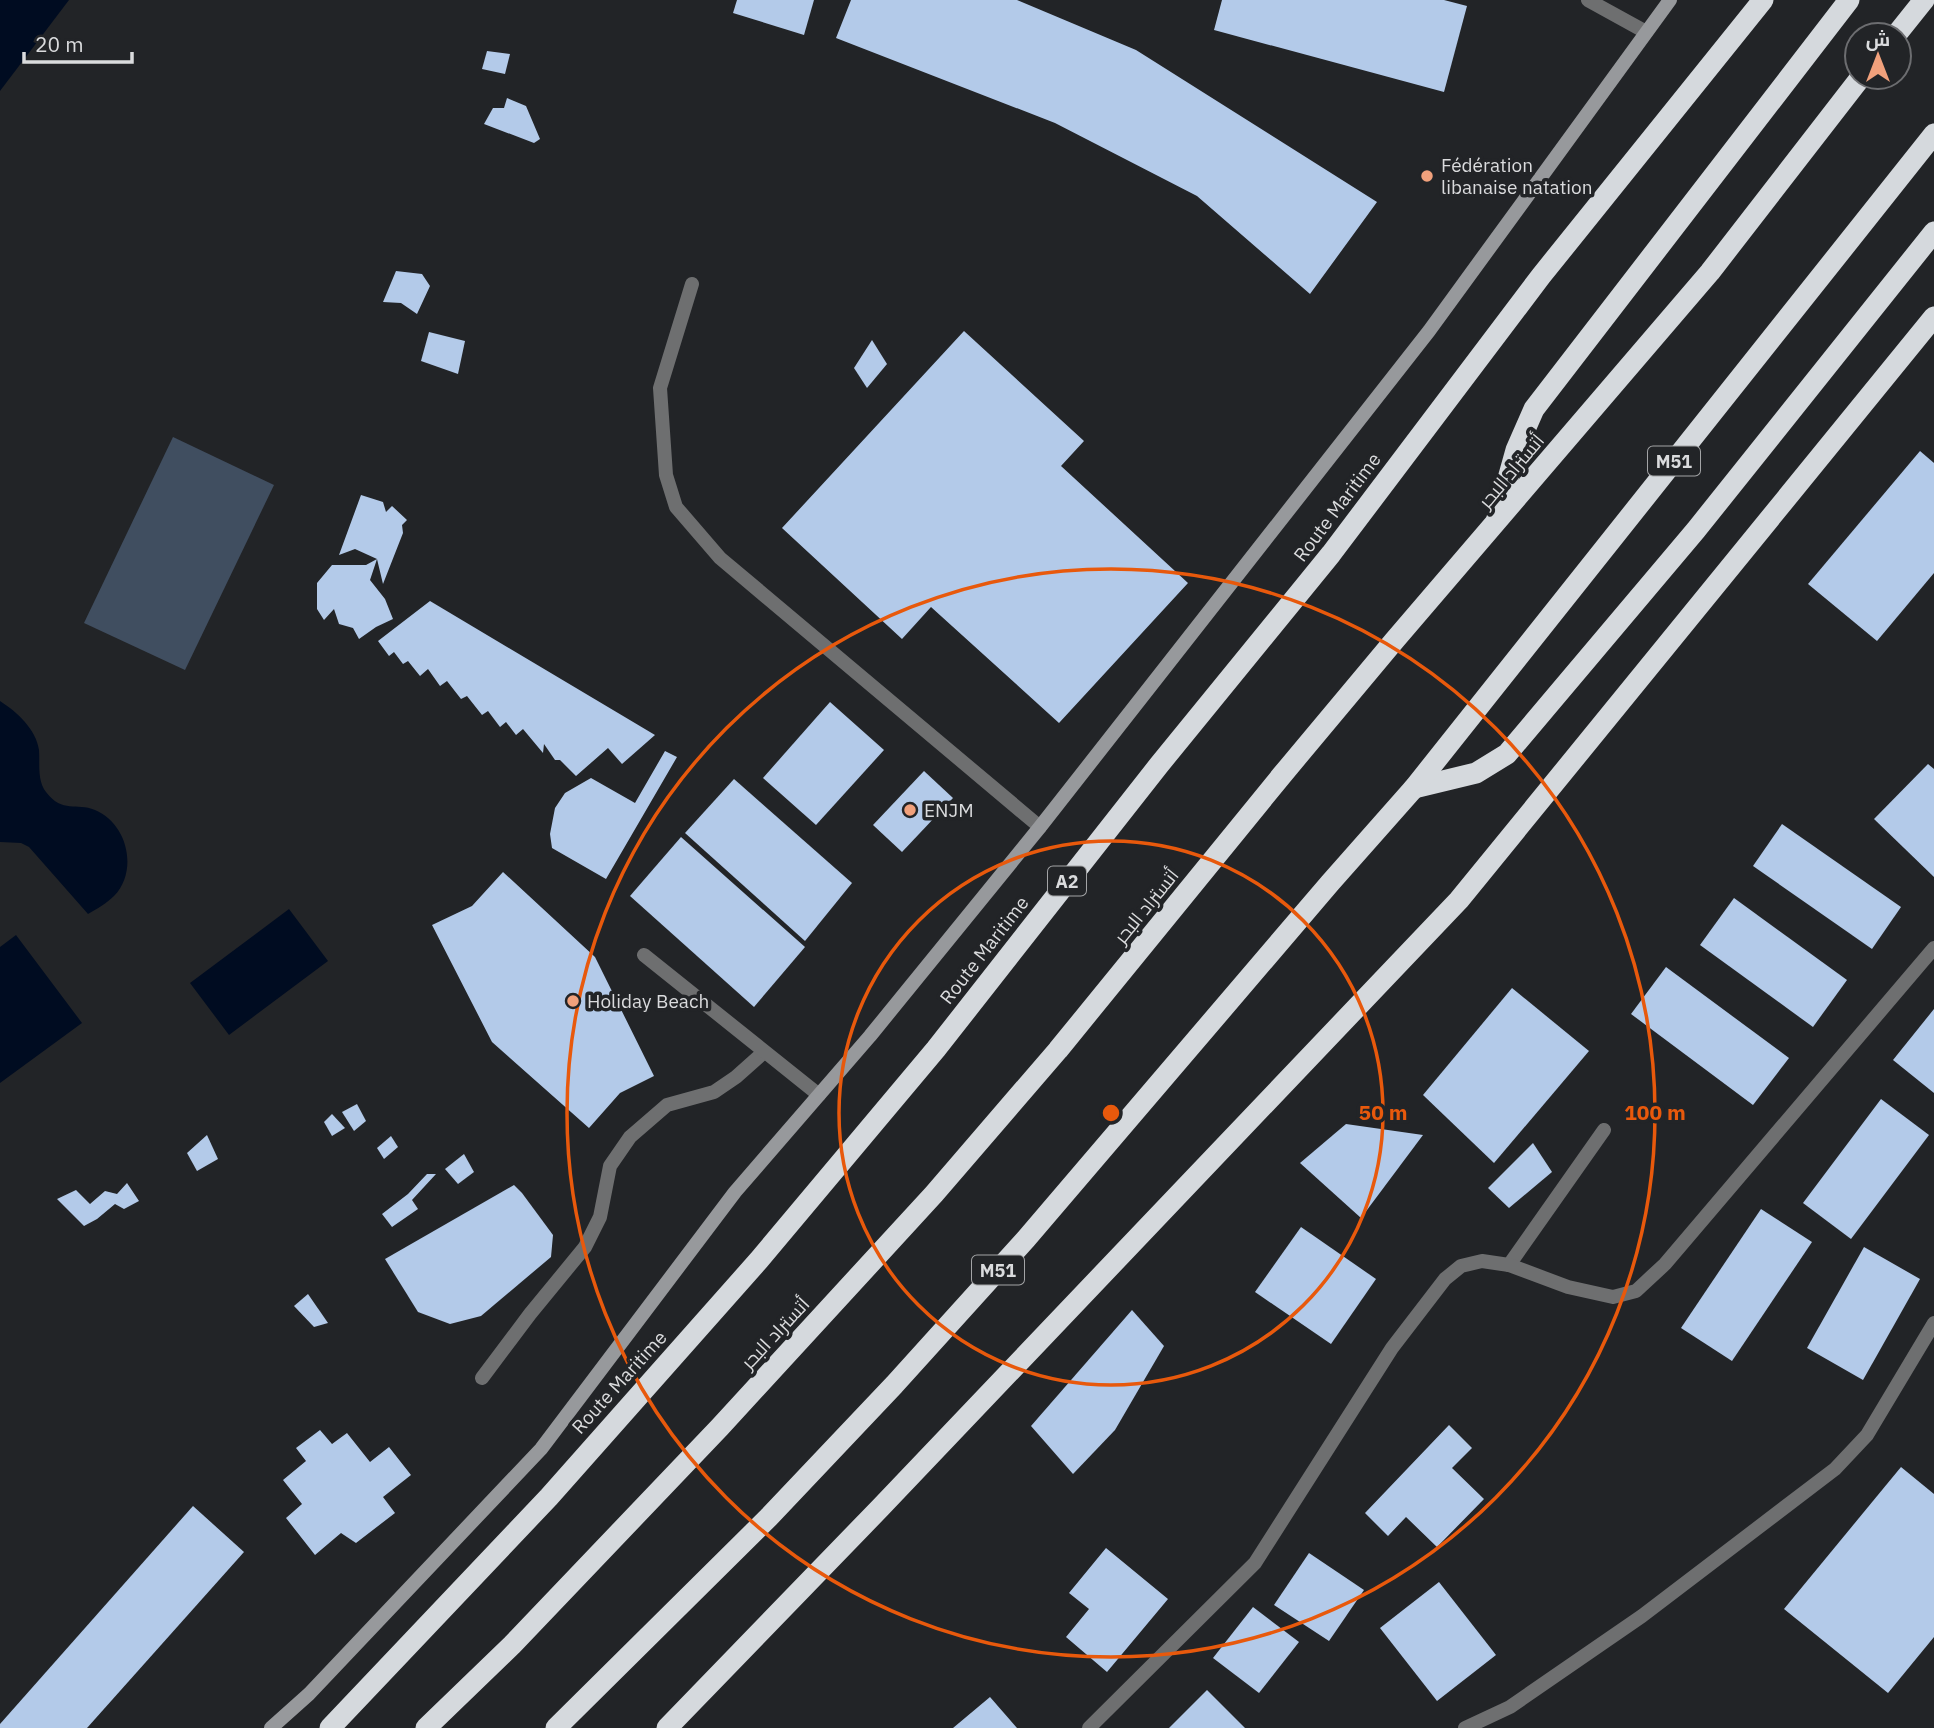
<svg xmlns="http://www.w3.org/2000/svg" width="1934" height="1728" font-family="'IBM Plex Sans',Cairo,sans-serif">
	<style>
		.green { fill: #404e60 }
		.water { fill: #000c21 }
		.building { fill: #b3cae9 }
		.lines { fill: none; stroke-linecap: round; stroke-linejoin: round }
		.lane { stroke: #6e6f70; stroke-width: 14 }
		.street { stroke: #6e6f70; stroke-width: 14 }
		.secondary { stroke: #97999c; stroke-width: 14 }
		.highway { stroke: #d5d9dd; stroke-width: 21 }
		.ring { fill: none; stroke: #e8590c; stroke-width: 3.5 }
		.poi-dot { fill: #f1a17c; stroke: #222427; stroke-width: 2.5 }
		.labels { text-anchor: middle; dominant-baseline: central; stroke-width: 7; stroke-linejoin: round; paint-order: stroke }
		.shield { fill: #222427; stroke: #a3a4a6; stroke-width: 2 }
		.shield-label { font-size: 18px; font-weight: bold; fill: #dadbdd }
		.poi-label { font-size: 19px; fill: #dadbdd; stroke: #222427; text-anchor: start }
		.street-label { font-size: 19px; fill: #dadbdd; stroke: #222427 }
		.centre { fill: #e8590c; stroke: #222427; stroke-width: 3.5 }
		.ring-label { font-size: 21px; text-anchor: middle; font-weight: bold; fill: #e8590c; stroke: #222427; stroke-width: 7; stroke-linejoin: round; paint-order: stroke }
	</style>
	<rect width="100%" height="100%" fill="#222427"/>
	<path class="green" d="M173 437 274 485 185 670 84 623Z"/>
	<g class="water">
		<path d="M0 0H69L0 91Z"/>
		<path d="M0 701C17 712 36 729 39 750 40 764 37 780 46 792 63 814 76 802 95 810 127 823 139 870 114 896 107 903 97 909 88 914L29 847 21 843 0 842Z"/>
		<path d="M289 909 328 961 229 1035 190 983Z"/>
		<path d="M16 935 82 1023 0 1083V947Z"/>
	</g>
	<g class="building">
		<path d="M737 0H814L804 35 733 13Z"/>
		<path d="M851 0H1017L1136 50 1377 202 1310 294 1197 196 1055 123 836 38Z"/>
		<path d="M1222 0H1444L1467 6 1444 92 1214 30Z"/>
		<path d="M487 51 510 54 505 74 482 69Z"/>
		<path d="M507 98 526 106 540 139 534 143 484 124 493 108H504Z"/>
		<path d="M396 271 422 274 430 286 417 314 401 303 383 302Z"/>
		<path d="M964 331 1084 441 1061 466 1188 583 1059 723 931 607 902 639 782 528Z"/>
		<path d="M429 332 465 341 458 374 421 361Z"/>
		<path d="M872 340 887 364 867 388 854 368Z"/>
		<path d="M1920 451 1934 463V573L1877 641 1808 584Z"/>
		<path d="M361 495 383 502 386 512 392 506 407 520 402 525 403 533 383 584 377 559 370 580 385 599 393 619 376 627 359 639 353 628 339 624 334 609 324 620 317 609V583L332 565H366L377 559 355 549 339 555Z"/>
		<path d="M430 601 655 735 622 764 608 748 576 776 560 760H555L544 744 543 753 523 729 516 735 506 722 500 727 488 711 482 715 467 696 461 699 447 681 440 686 428 669 420 676 408 661 403 664 394 652 389 656 378 641Z"/>
		<path d="M830 702 884 750 816 825 763 778Z"/>
		<path d="M665 751 677 757 606 879 552 848 550 834 555 808 565 793 591 778 635 803Z"/>
		<path d="M1928 764 1934 769V877L1874 819Z"/>
		<path d="M924 771 953 798 902 852 873 825Z"/>
		<path d="M734 779 852 883 805 941 685 833Z"/>
		<path d="M1782 824 1901 907 1872 949 1753 866Z"/>
		<path d="M681 837 805 947 754 1007 630 896Z"/>
		<path d="M503 872 595 957 654 1076 620 1093 589 1128 492 1042 432 925 472 906Z"/>
		<path d="M1734 898 1847 980 1813 1027 1700 945Z"/>
		<path d="M1666 967 1789 1058 1753 1105 1631 1014Z"/>
		<path d="M1512 988 1589 1051 1494 1163 1423 1095Z"/>
		<path d="M1934 1009V1093L1893 1060Z"/>
		<path d="M1881 1099 1929 1135 1851 1239 1803 1203Z"/>
		<path d="M357 1104 366 1121 354 1131 342 1112Z"/>
		<path d="M332 1114 345 1128 332 1136 324 1122Z"/>
		<path d="M1346 1124 1423 1135 1361 1218 1300 1163Z"/>
		<path d="M207 1135 218 1159 197 1171 187 1153Z"/>
		<path d="M391 1136 398 1147 384 1159 377 1148Z"/>
		<path d="M1533 1143 1552 1172 1509 1208 1488 1188Z"/>
		<path d="M464 1154 474 1172 458 1184 445 1169Z"/>
		<path d="M427 1174H436L412 1200 418 1209 392 1227 382 1214 408 1194Z"/>
		<path d="M127 1183 139 1201 124 1209 115 1204 97 1219 84 1226 57 1199 76 1190 90 1204 105 1191 117 1194Z"/>
		<path d="M514 1185 522 1193 553 1235 551 1257 481 1316 450 1324 418 1312 385 1259Z"/>
		<path d="M1761 1209 1812 1242 1732 1361 1681 1328Z"/>
		<path d="M1301 1227 1376 1279 1331 1344 1255 1292Z"/>
		<path d="M1864 1247 1920 1279 1863 1380 1807 1348Z"/>
		<path d="M308 1294 328 1323 314 1327 294 1306Z"/>
		<path d="M1132 1310 1164 1346 1115 1430 1073 1474 1031 1426Z"/>
		<path d="M1449 1425 1472 1448 1452 1468 1484 1499 1437 1547 1406 1517 1388 1536 1365 1513Z"/>
		<path d="M320 1430 332 1444 347 1433 370 1462 389 1447 411 1475 383 1497 395 1513 356 1543 341 1533 315 1555 286 1518 302 1504 283 1480 306 1461 296 1448Z"/>
		<path d="M1901 1467 1934 1494V1637L1888 1693 1784 1609Z"/>
		<path d="M193 1506 244 1552 87 1728H0V1724Z"/>
		<path d="M1106 1548 1168 1599 1107 1672 1066 1637 1089 1609 1069 1593Z"/>
		<path d="M1309 1553 1364 1590 1329 1641 1274 1605Z"/>
		<path d="M1439 1582 1496 1655 1437 1701 1380 1628Z"/>
		<path d="M1253 1607 1299 1642 1259 1693 1213 1658Z"/>
		<path d="M1207 1690 1245 1728H1169Z"/>
		<path d="M990 1697 1017 1728H953Z"/>
	</g>
	<g class="lines">
		<g class="lane">
			<path d="M1588 0 1646 32"/>
			<path d="M692 284 660 388 666 475 676 507 720 558 1040 827"/>
			<path d="M1509 1265 1604 1130"/>
			<path d="M482 1378 530 1314 585 1247 600 1217 610 1166 630 1137 667 1105 714 1092 736 1077 764 1052"/>
		</g>
		<g class="street">
			<path d="M644 955 819 1095"/>
			<path d="M1089 1728 1255 1563 1392 1348 1445 1279 1461 1266 1482 1261 1509 1265 1568 1287 1613 1297 1636 1291 1665 1264 1934 948"/>
			<path d="M1465 1728 1510 1707 1642 1616 1835 1469 1867 1435 1934 1323"/>
		</g>
		<path class="secondary" d="M271 1728 309 1694 541 1449 735 1192 870 1036 1040 827 1429 331 1670 0"/>
		<g class="highway">
			<path d="M1896 35 1924 0"/>
			<path d="M1497 518 1516 450 1534 409 1849 0"/>
			<path d="M1414 788 1476 773 1507 754 1696 530 1934 232"/>
			<path d="M330 1728 549 1497 759 1260 936 1049 1159 765 1331 554 1541 276 1763 0"/>
			<path d="M426 1728 512 1645 720 1427 934 1194 1058 1050 1282 775 1394 641 1710 272 1861 77"/>
			<path d="M556 1728 769 1517 894 1385 1026 1239 1330 883 1414 788 1934 134"/>
			<path d="M667 1728 881 1507 1459 900 1934 317"/>
		</g>
	</g>
	<g class="ring">
		<circle cx="1111" cy="1113" r="272"/>
		<circle cx="1111" cy="1113" r="544"/>
	</g>
	<g class="poi-dot">
		<circle cx="1427" cy="176" r="7"/>
		<circle cx="910" cy="810" r="7"/>
		<circle cx="573" cy="1001" r="7"/>
	</g>
	<g class="labels">
		<g class="shield">
			<rect x="1648" y="446.5" width="52" height="29" rx="5"/>
			<rect x="1048" y="866.5" width="38" height="29" rx="5"/>
			<rect x="972" y="1255.5" width="52" height="29" rx="5"/>
		</g>
		<g class="shield-label">
			<text x="1674" y="461">M51</text>
			<text x="1067" y="881">A2</text>
			<text x="998" y="1270">M51</text>
		</g>
		<g class="poi-label">
			<text x="1441" y="165">Fédération<tspan x="1441" dy="22">libanaise natation</tspan></text>
			<text x="924" y="810">ENJM</text>
			<text x="587" y="1001">Holiday Beach</text>
		</g>
		<g class="street-label">
			<text transform="translate(1511 471) rotate(-50)">أتستراد البحر</text>
			<text transform="translate(1337 507) rotate(-53)">Route Maritime</text>
			<text transform="translate(1146 906) rotate(-51)">أتستراد البحر</text>
			<text transform="translate(984 950) rotate(-52)">Route Maritime</text>
			<text transform="translate(775 1333) rotate(-47)">أتستراد البحر</text>
			<text transform="translate(619 1382) rotate(-48)">Route Maritime</text>
		</g>
	</g>
	<circle cx="1111" cy="1113" r="10" class="centre"/>
	<g class="ring-label">
		<text x="1383" y="1120">50 m</text>
		<text x="1655" y="1120">100 m</text>
	</g>
	<g transform="translate(1878 56)"><circle r="33" fill="#222427" stroke="#6c6d70" stroke-width="2"/>
	<path d="M0-5L12 26L0 18L-12 26Z" fill="#f1a17c"/>
	<text y="-10" font-size="19" font-weight="bold" text-anchor="middle" fill="#dadbdd">ش</text>
	</g>
	<path d="M24 52v10h108v-10" fill="none" stroke="#dadbdd" stroke-width="3.5"/>
	<text x="35" y="52" font-size="21" fill="#dadbdd" stroke="#222427" stroke-width="5" paint-order="stroke">20 m</text>
</svg>
